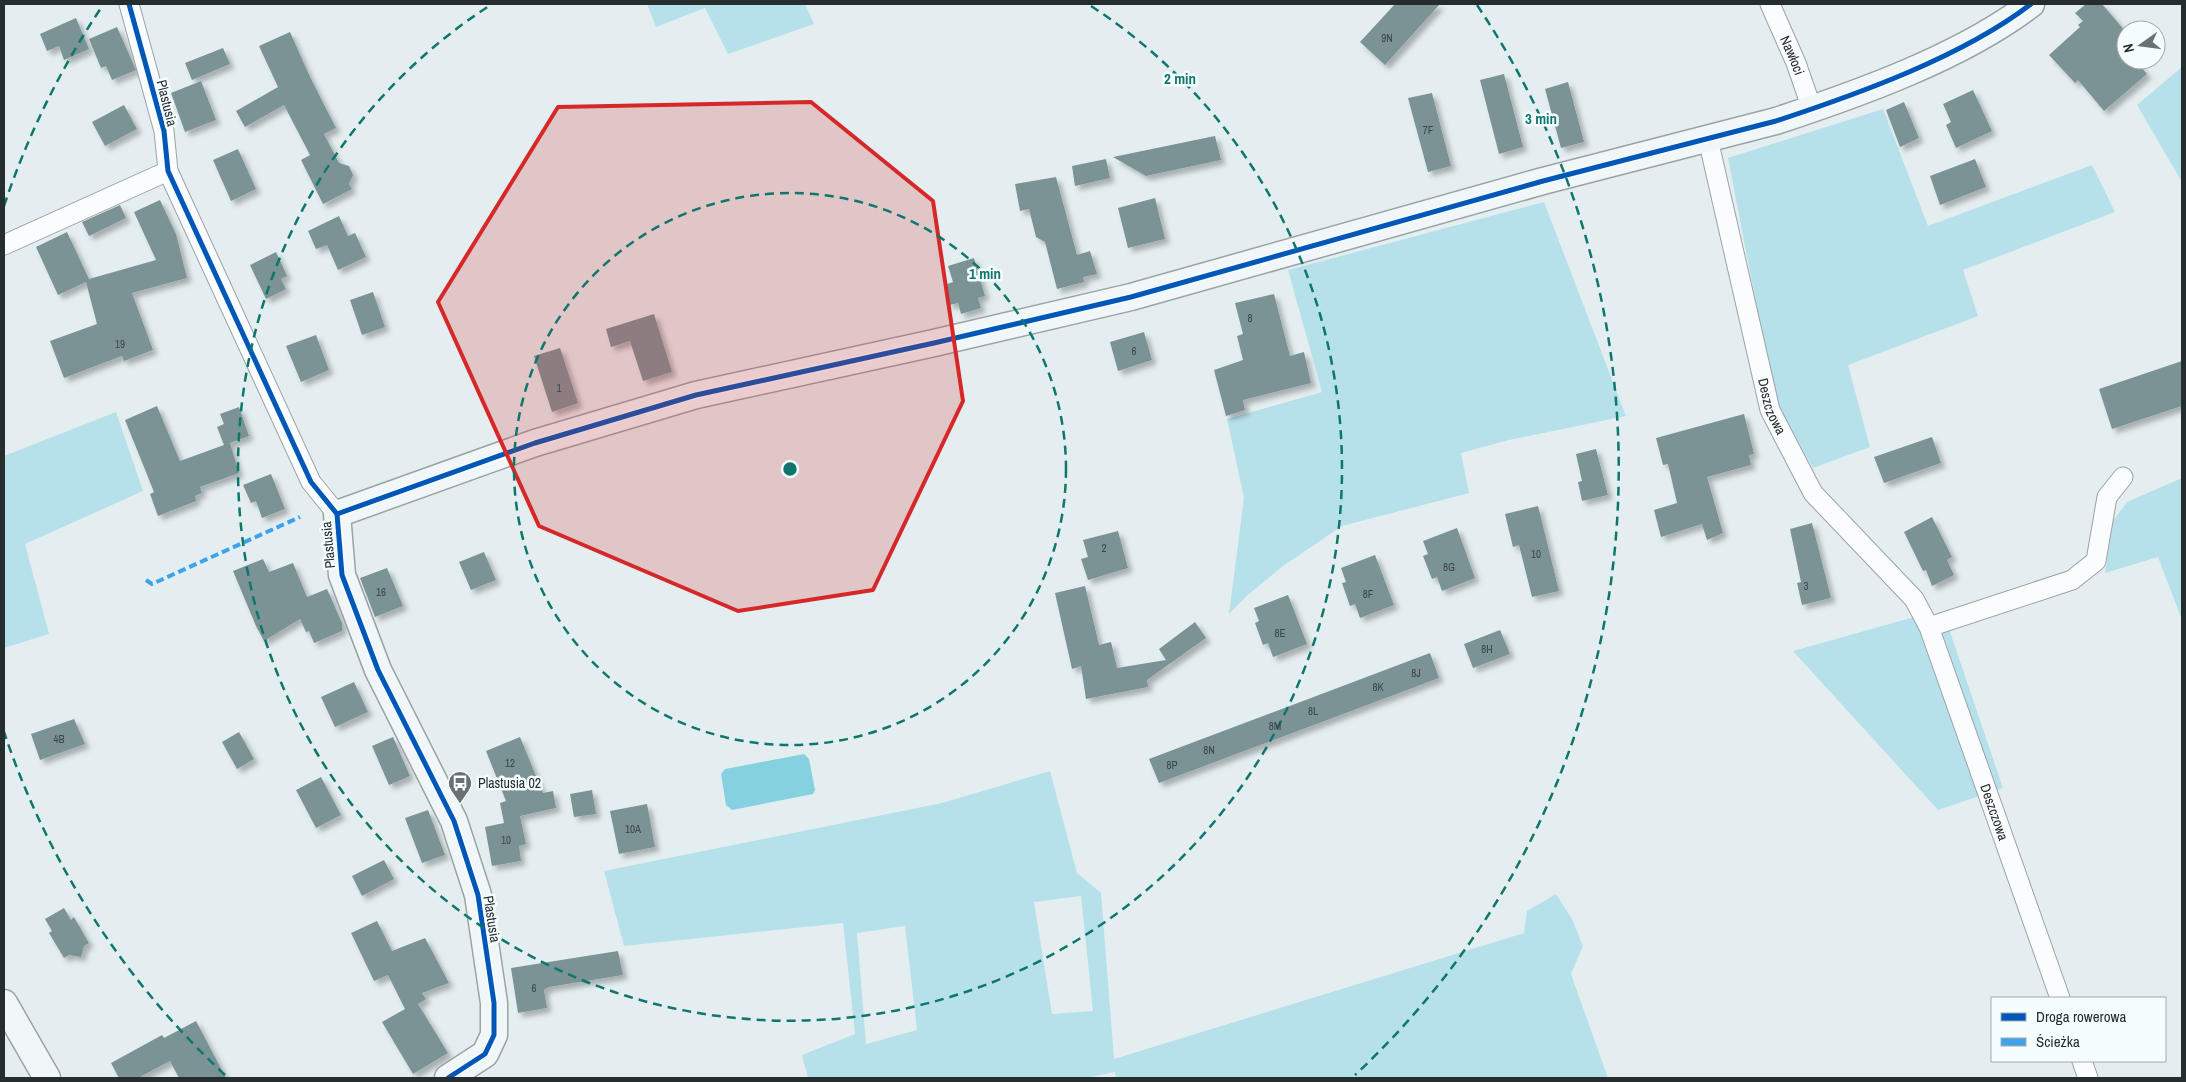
<svg xmlns="http://www.w3.org/2000/svg" width="2186" height="1082" font-family="'Archivo Narrow',sans-serif">
	<style>
		.green { fill: #b7e1ea; fill-rule: evenodd }
		.water { fill: #86d1e0 }
		.building { fill: #7c9396; filter: url(#shadow) }
		.lines { fill: none; stroke-linecap: round; stroke-linejoin: round }
		.street-casing { stroke: #9ba3a4; stroke-width: 21 }
		.secondary-casing { stroke: #9ba3a4; stroke-width: 29 }
		.street { stroke: #fbfcfd; stroke-width: 19 }
		.secondary { stroke: #f1f6f8; stroke-width: 26 }
		.quiet { stroke: #3ea3eb; stroke-width: 4; stroke-dasharray: 8 4; stroke-linecap: butt }
		.cycleway-casing { stroke: #f5fdff; stroke-width: 8 }
		.cycleway { stroke: #0057b8; stroke-width: 5 }
		.marked { fill: #d62828; fill-opacity: 0.2; stroke: #d62828; stroke-width: 4; stroke-linejoin: round }
		.ring { fill: none; stroke: #0f766e; stroke-width: 2.5; stroke-dasharray: 9 6 }
		.labels { text-anchor: middle; dominant-baseline: central; stroke-width: 5; stroke-linejoin: round; paint-order: stroke }
		.number-label { font-size: 11px; fill: #3b4649 }
		.street-label { font-size: 14px; fill: #252d2f; stroke: #f5fdff }
		.poi-label { font-size: 14px; fill: #252d2f; stroke: #f5fdff; text-anchor: start }
		.centre { fill: #0f766e; stroke: #f5fdff; stroke-width: 2.5 }
		.ring-label { font-size: 15px; text-anchor: middle; font-weight: bold; fill: #0f766e; stroke: #f5fdff; stroke-width: 5; stroke-linejoin: round; paint-order: stroke }
	</style>
	<defs>
		<filter id="shadow"><feDropShadow dx="4.5" dy="4.5" stdDeviation="2.5" flood-color="#0004"/></filter>
	</defs>
	<rect width="100%" height="100%" fill="#e4eef0"/>
	<g class="green">
		<path d="M647 4H805L814 24 728 54 705 8 656 27Z"/>
		<path d="M2182 67V182L2137 105Z"/>
		<path d="M1883 109 1928 226 2092 165 2115 212 1963 270 1978 316 1848 365 1870 447 1813 468 1775 402 1728 158Z"/>
		<path d="M1544 202 1626 416 1509 440 1461 453 1469 493 1342 526 1283 566 1249 594 1229 614 1244 498 1227 419 1322 392 1288 270Z"/>
		<path d="M116 412 143 491 25 544 49 634 4 648V456Z"/>
		<path d="M2182 478V620L2158 557 2105 573 2113 521 2127 502Z"/>
		<path d="M1918 616 1949 629 2003 788 1938 810 1793 651Z"/>
		<path d="M1050 771 1077 873 1101 893 1114 1059 1524 933 1527 911 1556 894 1572 919 1583 946 1571 974 1608 1078H1116L1115 1072 1086 1078H808L802 1055 855 1034 843 923 624 946 604 871 942 803ZM1081 896 1093 1011 1052 1014 1034 902ZM905 926 917 1030 866 1044 857 933Z"/>
	</g>
	<path class="water" d="M804 754 809 759 815 790 813 794 732 810 726 805 721 774 725 769Z"/>
	<g class="building">
		<path d="M1395 4H1440L1385 65 1360 42Z"/>
		<path d="M2086 4H2102L2126 32V60H2135L2147 74 2104 111 2078 80 2075 83 2049 55 2080 27 2078 25 2083 21 2075 13Z"/>
		<path d="M76 18 89 49 64 60 59 46 47 51 40 34Z"/>
		<path d="M117 27 136 70 112 80 106 66 101 68 89 39Z"/>
		<path d="M290 32 310 77 336 128 324 134 339 163 349 166 353 175 349 184 352 189 323 204 301 160 310 155 284 105 245 127 236 111 278 87 259 46Z"/>
		<path d="M223 48 230 64 192 80 185 63Z"/>
		<path d="M1504 74 1523 147 1499 154 1480 80Z"/>
		<path d="M201 81 216 120 185 132 171 93Z"/>
		<path d="M1568 82 1584 142 1561 148 1545 89Z"/>
		<path d="M1973 90 1992 131 1956 148 1946 125 1951 122 1943 104Z"/>
		<path d="M1432 93 1451 166 1428 172 1408 98Z"/>
		<path d="M1904 102 1919 138 1900 147 1886 110Z"/>
		<path d="M124 105 137 129 105 146 92 122Z"/>
		<path d="M1215 136 1221 160 1146 176 1113 157Z"/>
		<path d="M238 149 256 189 231 201 213 160Z"/>
		<path d="M1106 159 1110 178 1075 186 1072 166Z"/>
		<path d="M1975 159 1986 187 1940 205 1930 176Z"/>
		<path d="M1056 177 1077 255 1090 251 1097 274 1083 277 1084 282 1057 289 1045 242 1036 237 1029 209 1020 211 1015 184Z"/>
		<path d="M1155 198 1165 239 1128 248 1118 208Z"/>
		<path d="M160 200 176 234 187 278 132 293 153 350 124 361 122 356 64 378 50 341 97 324 86 282 58 295 36 247 67 232 89 279 156 260 134 212Z"/>
		<path d="M120 205 126 218 89 236 82 222Z"/>
		<path d="M339 216 348 236 355 233 366 257 338 270 327 245 316 249 308 231Z"/>
		<path d="M276 252 287 276 281 279 286 289 266 299 250 265Z"/>
		<path d="M974 258 985 296 978 298 981 308 961 314 958 303 949 305 944 285 953 282 948 266Z"/>
		<path d="M373 292 385 327 362 335 350 300Z"/>
		<path d="M1274 294 1290 356 1304 352 1311 383 1243 400 1245 410 1226 416 1214 370 1243 360 1237 336 1243 334 1235 303Z"/>
		<path d="M654 314 672 372 643 381 630 341 611 347 606 329Z"/>
		<path d="M1144 332 1152 360 1118 371 1110 342Z"/>
		<path d="M316 335 329 370 301 382 286 346Z"/>
		<path d="M560 348 578 403 552 412 534 356Z"/>
		<path d="M2182 361V406L2112 429 2099 389Z"/>
		<path d="M157 406 180 461 224 445 217 427 224 424 220 414 239 407 249 436 230 443 239 473 200 487 202 493 195 496 196 501 158 516 150 494 154 492 125 420Z"/>
		<path d="M1744 414 1754 454 1749 455 1751 465 1707 477 1723 533 1707 540 1702 524 1661 537 1654 510 1677 503 1668 464 1663 465 1656 438Z"/>
		<path d="M1932 437 1941 463 1884 483 1874 457Z"/>
		<path d="M1596 449 1608 495 1582 501 1578 482 1582 481 1576 454Z"/>
		<path d="M271 474 285 509 262 518 256 501 251 503 243 485Z"/>
		<path d="M1538 506 1559 591 1532 597 1519 545 1513 547 1505 514Z"/>
		<path d="M1932 517 1952 557 1947 560 1954 575 1932 586 1926 570 1923 571 1904 532Z"/>
		<path d="M1812 523 1831 598 1802 605 1797 583 1801 582 1790 529Z"/>
		<path d="M1457 528 1475 578 1442 591 1437 577 1432 579 1423 556 1428 554 1423 541Z"/>
		<path d="M1118 531 1128 568 1088 580 1081 559 1088 557 1083 540Z"/>
		<path d="M484 552 496 580 471 590 459 562Z"/>
		<path d="M1375 555 1394 605 1360 618 1355 604 1350 606 1342 583 1346 582 1341 568Z"/>
		<path d="M263 559 269 572 293 563 307 597 327 589 342 623V631L314 643 309 631 306 632 300 619 264 641 256 626 233 571Z"/>
		<path d="M387 568 403 606 375 617 360 578Z"/>
		<path d="M1085 586 1099 645 1111 642 1117 668 1166 660 1159 649 1195 622 1206 638 1147 680 1148 687 1086 699 1081 666 1072 669 1055 593Z"/>
		<path d="M1288 595 1307 644 1273 657 1268 643 1263 645 1255 623 1259 621 1254 608Z"/>
		<path d="M1500 630 1510 654 1473 668 1464 644Z"/>
		<path d="M1430 653 1439 678 1159 783 1149 759Z"/>
		<path d="M354 682 368 712 335 727 321 697Z"/>
		<path d="M74 719 85 744 40 760 31 734Z"/>
		<path d="M239 732 254 759 237 769 222 742Z"/>
		<path d="M393 737 410 776 389 785 372 746Z"/>
		<path d="M520 737 543 793 553 791 556 808 520 816 526 844 519 846 521 861 492 866 485 827 504 823 500 803 506 801 486 751Z"/>
		<path d="M321 777 341 815 316 828 296 790Z"/>
		<path d="M592 790 596 814 574 817 570 794Z"/>
		<path d="M647 804 655 847 619 854 610 811Z"/>
		<path d="M428 810 445 855 422 863 405 818Z"/>
		<path d="M384 860 394 879 362 896 352 876Z"/>
		<path d="M64 908 71 920 74 917 89 943 84 946 81 957 69 955 64 958 49 933 52 931 45 919Z"/>
		<path d="M377 921 392 951 425 938 449 983 422 993 426 999 418 1004 448 1053 413 1074 382 1022 405 1009 388 975 374 981 351 933Z"/>
		<path d="M618 951 623 975 549 987 544 990 547 1008 518 1013 511 968Z"/>
		<path d="M196 1021 226 1078H179L170 1061 138 1078H119L111 1063 162 1035 164 1038Z"/>
	</g>
	<g class="lines">
		<g class="street-casing">
			<g id="street">
				<path d="M129 4 164 131 168 171 311 482 337 514"/>
				<path id="s1" d="M1770 4 1796 63 1812 109"/>
				<path id="s2" d="M1708 139 1770 410 1813 493 1914 599 1929 627 2060 998"/>
				<path d="M4 245 168 171"/>
				<path d="M1929 627 2072 580 2096 561 2107 497 2123 477"/>
				<path d="M2082 1061 2088 1078"/>
			</g>
		</g>
		<g class="secondary-casing">
			<g id="secondary">
				<path d="M4 1003 47 1078"/>
				<path d="M448 1078 485 1054 494 1035V1003L478 895 454 821 378 670 342 575 337 514 535 443 696 395 934 343 1131 297 1543 181 1776 121C1858 94 1962 57 2031 4"/>
			</g>
		</g>
		<use href="#street" class="street"/>
		<use href="#secondary" class="secondary"/>
		<path class="quiet" d="M146 580 152 584 300 517"/>
		<g class="cycleway-casing">
			<g id="cycleway">
				<path d="M129 4 164 131 168 171 311 482 337 514 342 575 378 670 454 821 478 895 494 1003V1035L485 1054 448 1078"/>
				<path d="M337 514 535 443 696 395 934 343 1131 297 1543 181 1776 121C1858 94 1962 57 2031 4"/>
			</g>
		</g>
		<use href="#cycleway" class="cycleway"/>
	</g>
	<path class="marked" d="M811 102 933 201 963 401 873 590 738 611 539 526 438 302 558 107Z"/>
	<g class="ring">
		<circle cx="790" cy="469" r="276"/>
		<path d="M1091 6A552 552 0 1 1 489 6"/>
		<path d="M225 1075A829 829 0 0 1 4 732M4 206A829 829 0 0 1 103 5M1477 5A829 829 0 0 1 1355 1075"/>
	</g>
	<defs>
		<g id="bus-pin" transform="scale(1.25)"><path d="M0 17L-7.5 6A9.5 9.5 0 1 1 7.5 6Z" fill="#687173" stroke="#f5fdff"/><path d="M-5-6H5V4H4V6H2V4H-2V6H-4V4H-5ZM-3.5-4V0h7V-4ZM-3.5 1.2v1.5H-2V1.2ZM2 1.2v1.5H3.5V1.2Z" fill="#fff"/></g>
	</defs>
	<g fill-rule="evenodd">
		<use href="#bus-pin" x="460" y="783"/>
	</g>
	<g class="labels">
		<g class="number-label">
			<text x="1387" y="38">9N</text>
			<text x="1428" y="130">7F</text>
			<text x="1250" y="318">8</text>
			<text x="120" y="344">19</text>
			<text x="1134" y="351">6</text>
			<text x="559" y="388">1</text>
			<text x="1104" y="548">2</text>
			<text x="1536" y="554">10</text>
			<text x="1449" y="567">8G</text>
			<text x="1806" y="586">3</text>
			<text x="381" y="592">16</text>
			<text x="1368" y="594">8F</text>
			<text x="1280" y="633">8E</text>
			<text x="1487" y="649">8H</text>
			<text x="1416" y="673">8J</text>
			<text x="1378" y="687">8K</text>
			<text x="1313" y="711">8L</text>
			<text x="1275" y="726">8M</text>
			<text x="59" y="739">4B</text>
			<text x="1209" y="750">8N</text>
			<text x="510" y="763">12</text>
			<text x="1172" y="765">8P</text>
			<text x="633" y="829">10A</text>
			<text x="506" y="840">10</text>
			<text x="534" y="988">6</text>
		</g>
		<g class="street-label">
			<text stroke="none"><textPath href="#s1" startOffset="56">Nawłoci</textPath></text>
			<text transform="translate(167 103) rotate(76)">Plastusia</text>
			<text stroke="none"><textPath href="#s2" startOffset="275">Deszczowa</textPath></text>
			<text transform="translate(328 545) rotate(-95)">Plastusia</text>
			<text stroke="none"><textPath href="#s2" startOffset="746">Deszczowa</textPath></text>
			<text transform="translate(492 919) rotate(81)">Plastusia</text>
		</g>
		<g class="poi-label">
			<text x="478" y="783">Plastusia 02</text>
		</g>
	</g>
	<circle cx="790" cy="469" r="8" class="centre"/>
	<g class="ring-label">
		<text x="1180" y="84">2 min</text>
		<text x="1541" y="124">3 min</text>
		<text x="985" y="279">1 min</text>
	</g>
	<rect width="2186" height="1082" fill="none" stroke="#252d2f" stroke-width="10"/>
	<rect x="1991" y="997" width="175" height="65" fill="#f5fdff" stroke="#a2aaac"/>
	<rect x="2001" y="1013" width="25" height="8" fill="#0057b8" stroke="#a2aaac"/>
	<text x="2036" y="1022" font-size="15" fill="#252d2f">Droga rowerowa</text>
	<rect x="2001" y="1038" width="25" height="8" fill="#3ea3eb" stroke="#a2aaac"/>
	<text x="2036" y="1047" font-size="15" fill="#252d2f">Ścieżka</text>
	<g transform="translate(2141 45) rotate(256)"><circle r="24" fill="#f5fdff" stroke="#a2aaac"/>
	<path d="M0-4L9 19L0 12L-9 19Z" fill="#687173"/>
	<text y="-8" font-size="14" font-weight="bold" text-anchor="middle" fill="#252d2f">N</text>
	</g>
</svg>
